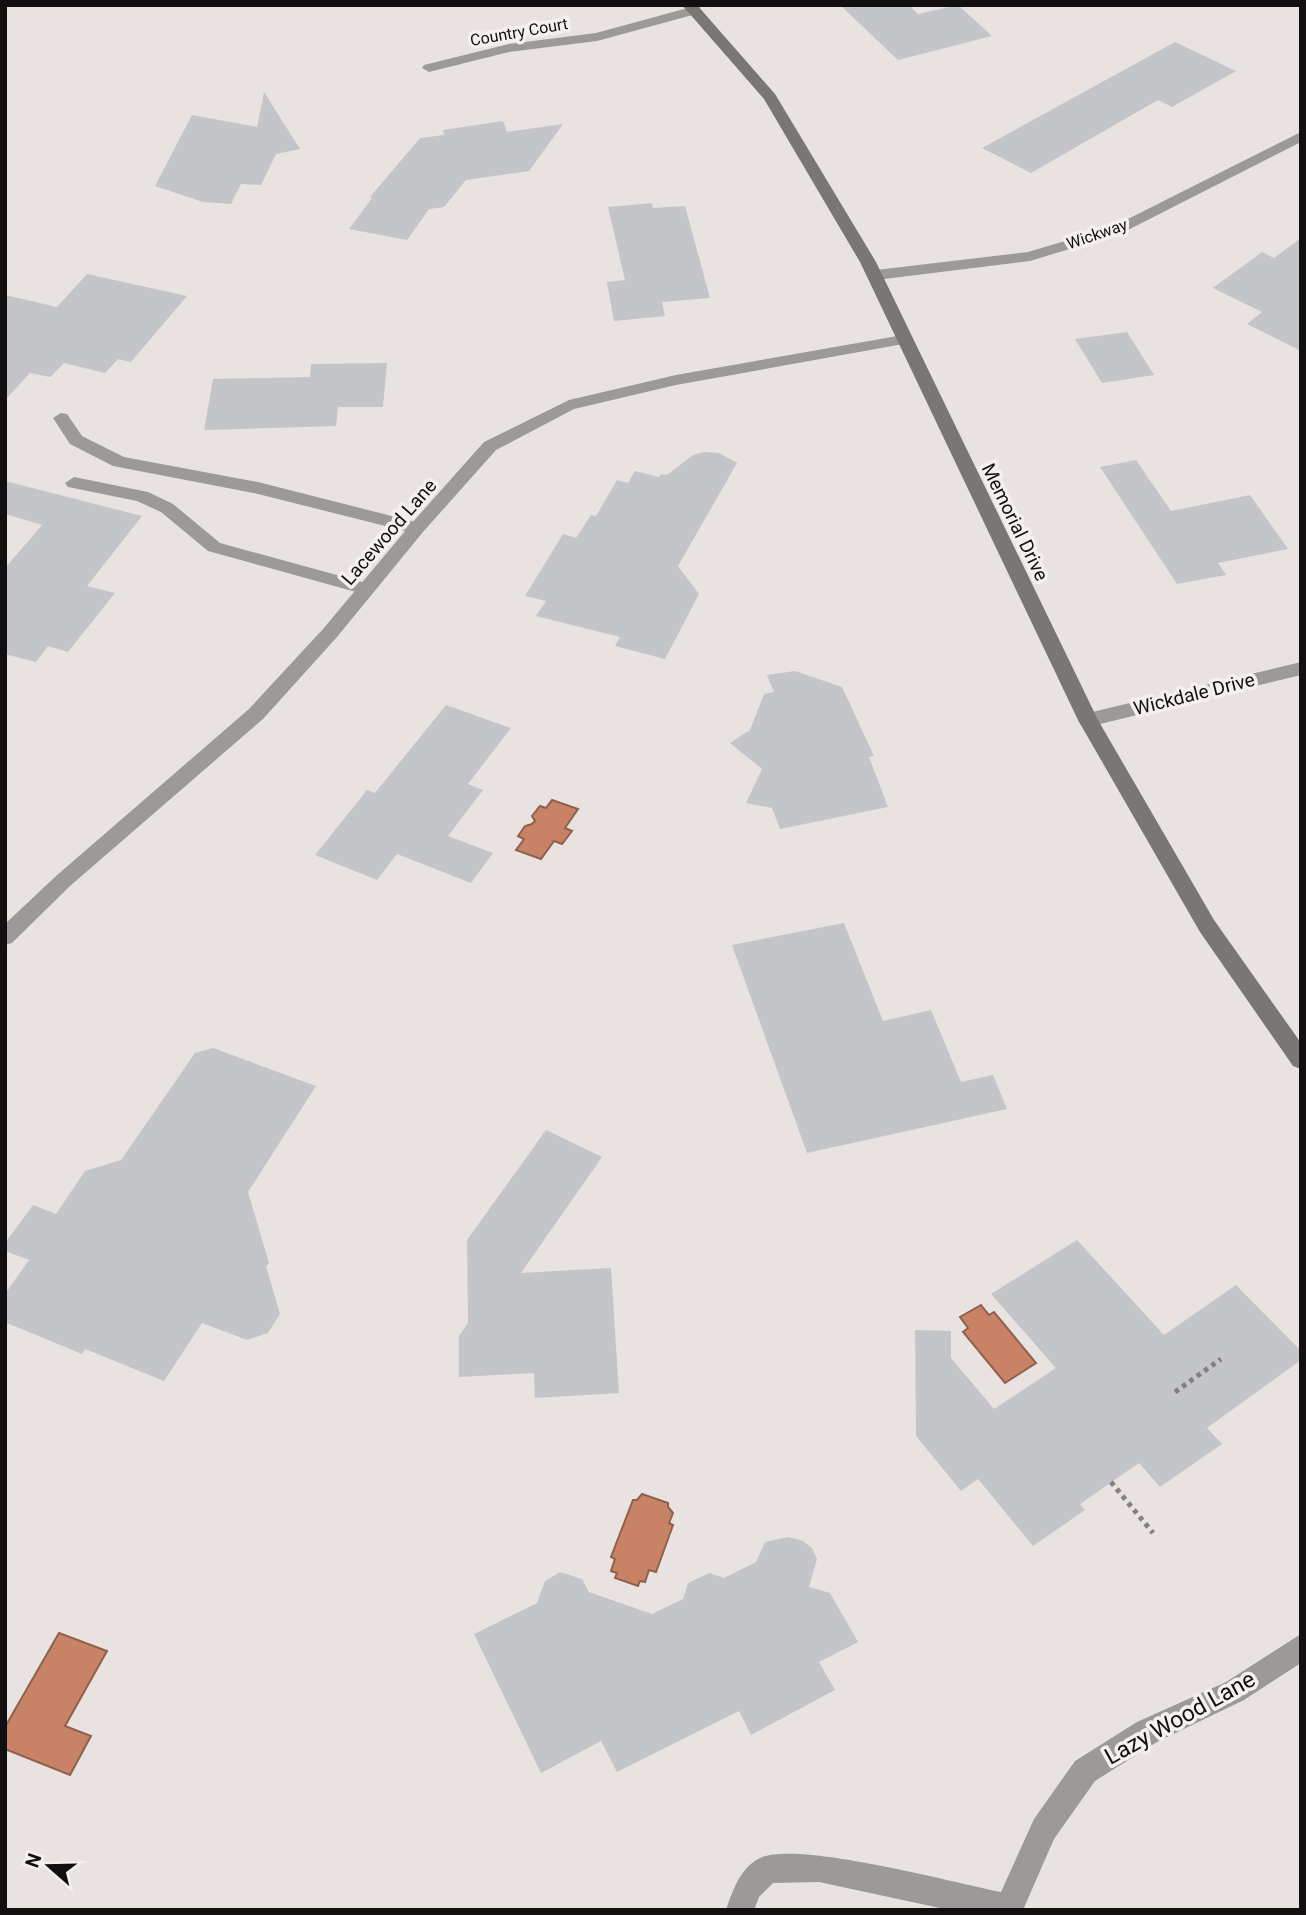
<svg xmlns="http://www.w3.org/2000/svg" width="1306" height="1915" font-family="Roboto,sans-serif">
	<style>
		.water { fill: #c88366; stroke: #91604c; stroke-width: 2 }
		.building { fill: #c4c5c8 }
		.lines { fill: none; stroke-linecap: round; stroke-linejoin: round }
		.path { stroke: #84807f; stroke-width: 5; stroke-dasharray: 4.5 4.5; stroke-linecap: butt }
		.lane { fill: #9c9a99; fill-rule: evenodd }
		.street { fill: #9c9a99; fill-rule: evenodd }
		.secondary { fill: #797675; fill-rule: evenodd }
		.labels { text-anchor: middle; dominant-baseline: central; stroke-width: 7; stroke-linejoin: round; paint-order: stroke }
		.far-street-label { font-size: 16px; fill: #110f0f; stroke: #f5f0ee }
		.street-label { font-size: 19px; fill: #110f0f; stroke: #f5f0ee }
		.near-street-label { font-size: 23px; fill: #110f0f; stroke: #f5f0ee }
	</style>
	<rect width="100%" height="100%" fill="#e8e3e1"/>
	<g class="water">
		<path d="M552 800 578 809 565 828 572 831 562 844 554 841 541 859 516 850 524 839 518 836 525 826 532 824 535 821 532 816 540 806 546 808Z"/>
		<path d="M981 1305 989 1315 994 1312 1036 1363 1005 1383 963 1332 968 1328 960 1317Z"/>
		<path d="M642 1494 668 1503V1507L673 1513 669 1523 673 1525 656 1572 649 1570 645 1582 640 1581 638 1586 615 1578 617 1573 611 1571 615 1559 611 1557 633 1500H637Z"/>
		<path d="M59 1633 107 1651 65 1726 91 1736 70 1775 5 1749V1727Z"/>
	</g>
	<g class="building">
		<path d="M840 5H909L918 14 958 5 992 36 898 60Z"/>
		<path d="M1175 42 1236 71 1172 107 1158 100 1031 173 982 148Z"/>
		<path d="M264 92 300 149 276 154 261 185 241 184 231 204 203 202 155 186 192 115 257 127Z"/>
		<path d="M503 121 507 132 563 124 529 171 466 180 444 207 429 209 407 240 349 229 372 198 370 197 420 138 444 135 443 130Z"/>
		<path d="M652 203 653 208 685 206 710 298 662 302 665 316 614 321 607 282 625 280 608 207Z"/>
		<path d="M1301 238V351L1247 324 1262 312 1213 288 1262 252 1274 258Z"/>
		<path d="M87 274 187 296 131 362 118 359 105 373 64 363 50 377 30 373 5 400V295L57 307Z"/>
		<path d="M1127 332 1154 375 1102 383 1075 339Z"/>
		<path d="M387 363 383 407H338L336 426 204 430 213 379 310 377 311 364Z"/>
		<path d="M704 452 719 453 737 463 678 566 699 594 665 659 615 646 620 637 536 616 546 601 525 596 563 534 576 538 591 515 596 516 617 480 628 483 635 471 659 477 661 474 667 475 693 455Z"/>
		<path d="M1136 460 1171 511 1250 495 1288 549 1218 563 1226 575 1177 584 1100 467Z"/>
		<path d="M5 481 142 516 87 586 115 593 68 652 48 646 36 662 5 654V568L42 525 5 514Z"/>
		<path d="M795 671 842 687 874 756 869 757 888 807 780 829 772 808 746 803 762 769 730 743 750 730 764 694 774 692 767 675Z"/>
		<path d="M446 705 511 728 468 784 483 790 448 836 493 853 471 883 397 854 377 880 315 855 367 790 375 793Z"/>
		<path d="M844 923 883 1021 931 1010 961 1082 993 1075 1007 1109 807 1153 732 945Z"/>
		<path d="M213 1048 316 1086 248 1192 269 1263 266 1266 280 1314 268 1333 247 1340 202 1323 164 1381 85 1349 82 1354 7 1323 5 1294 29 1260 5 1251V1243L33 1205 56 1214 85 1171 121 1160 195 1053Z"/>
		<path d="M546 1130 602 1157 521 1273 611 1268 619 1393 535 1398 534 1373 459 1377V1336L468 1323 467 1240Z"/>
		<path d="M1077 1240 1164 1335 1236 1285 1301 1351V1360L1207 1428 1222 1444 1160 1487 1139 1463 1080 1504 1085 1510 1033 1546 978 1479 961 1491 916 1436 915 1330 951 1331V1358L994 1409 1056 1368 991 1294Z"/>
		<path d="M788 1537 803 1541 812 1548 817 1559 809 1587 830 1593 858 1642 819 1662 835 1690 751 1735 739 1711 617 1772 601 1741 541 1773 474 1634 537 1603 545 1581 560 1572 582 1579 589 1592 652 1614 683 1599 688 1583 709 1573 724 1578 756 1562 765 1542Z"/>
	</g>
	<g class="lines">
		<g class="path">
			<path d="M1175 1392 1221 1359"/>
			<path d="M1111 1482 1153 1533"/>
		</g>
		<g class="lane">
			<path d="M61 413 67 414 82 436 124 457 258 482 423 524 426 528 417 534 258 494 113 466 70 444 53 418Z"/>
			<path d="M74 477 148 492 173 504 220 543 373 585 376 589 367 595 208 551 161 512 137 501 68 487 65 483Z"/>
		</g>
		<g class="street">
			<path d="M695 6 700 7V13L597 41 509 52 429 72 422 68 424 65 509 44 596 33Z"/>
			<path d="M1301 132V142L1122 233 1030 261 876 280 868 275 876 270 1028 252 1112 227Z"/>
			<path d="M903 335 911 340 909 343 676 385 574 409 496 450 423 532 337 637 263 719 70 886 12 943 5 945V924L56 876 249 709 323 629 411 524 484 442 569 400 676 375Z"/>
			<path d="M1301 662V675L1088 727 1081 725 1078 720 1081 715 1088 713Z"/>
			<path d="M1301 1634V1663L1244 1700 1157 1742 1095 1781 1054 1839 1023 1910H949L819 1882 773 1883 759 1897 754 1910H726C733 1890 740 1868 760 1858 796 1840 956 1883 1001 1892L1034 1819 1075 1761 1137 1722 1226 1682Z"/>
		</g>
		<path class="secondary" d="M682 5H697L775 94 876 262 1098 720 1214 920 1301 1043V1069L1293 1066 1200 932 1078 720 860 262 764 99Z"/>
	</g>
	<g class="labels">
		<g class="far-street-label">
			<text transform="translate(519 32) rotate(-10)">Country Court</text>
			<text transform="translate(1097 234) rotate(-19)">Wickway</text>
		</g>
		<g class="street-label">
			<text transform="translate(1015 522) rotate(64)">Memorial Drive</text>
			<text transform="translate(389 532) rotate(-49)">Lacewood Lane</text>
			<text transform="translate(1194 694) rotate(-14)">Wickdale Drive</text>
		</g>
		<g class="near-street-label">
			<text transform="translate(1180 1718) rotate(-29)">Lazy Wood Lane</text>
		</g>
	</g>
	<rect width="1306" height="1915" fill="none" stroke="#110f0f" stroke-width="14"/>
	<g transform="translate(49 1866) rotate(290)" stroke="#f5f0ee" stroke-width="5" paint-order="stroke">
	<path d="M0-5L12 26L0 18L-12 26Z" fill="#110f0f"/>
	<text y="-10" font-size="19" font-weight="bold" text-anchor="middle" fill="#110f0f">N</text>
	</g>
</svg>
